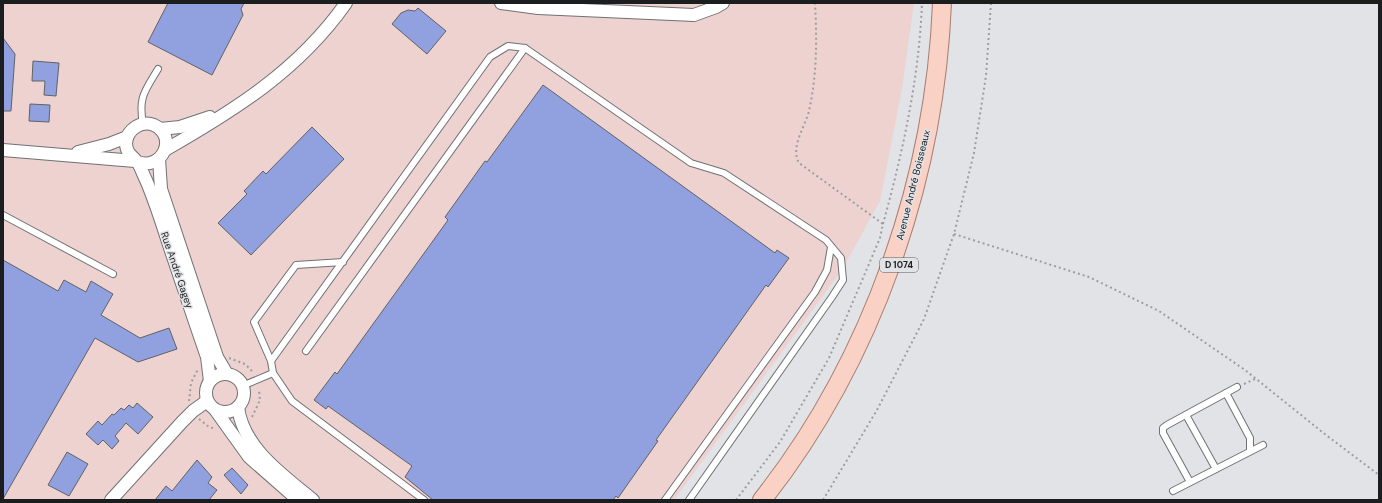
<svg xmlns="http://www.w3.org/2000/svg" width="1382" height="503" font-family="'DM Sans',sans-serif">
	<style>
		.industrial { fill: #edd2d0 }
		.building { fill: #91a0de; stroke: #616266 }
		.lines { fill: none; stroke-linecap: round; stroke-linejoin: round }
		.lane-casing { stroke: #707175; stroke-width: 8 }
		.street-casing { stroke: #707175; stroke-width: 14 }
		.primary-casing { stroke: #a97e72; stroke-width: 20 }
		.path { stroke: #9d9ea1; stroke-width: 2; stroke-dasharray: 2 3; stroke-linecap: butt }
		.lane { stroke: #fff; stroke-width: 6 }
		.street { stroke: #fff; stroke-width: 12 }
		.primary { stroke: #f9d1c5; stroke-width: 18 }
		.labels { text-anchor: middle; dominant-baseline: central; stroke-width: 3; stroke-linejoin: round; paint-order: stroke }
		.shield { fill: #e1e3e7; stroke: #57585a; stroke-width: 1 }
		.shield-label { font-size: 9px; font-weight: bold; fill: #1c1d1e }
		.street-label { font-size: 10px; fill: #1c1d1e; stroke: #e1e3e7 }
	</style>
	<rect width="100%" height="100%" fill="#e1e3e7"/>
	<path class="industrial" d="M3 3H914L902 89 880 201 843 268 674 500H3Z"/>
	<g class="building">
		<path d="M168 3H244L241 9 243 15 212 75 148 42Z"/>
		<path d="M418 8 446 31 427 54 392 24 401 13 408 10 415 11Z"/>
		<path d="M3 38 15 54 11 111H3Z"/>
		<path d="M33 61 59 63 56 96 44 95 45 81H32Z"/>
		<path d="M543 85 775 253 777 250 789 258 768 287 766 285 656 440 658 441 618 498 616 496 613 500H433L405 477 412 466 328 406 326 409 314 400 335 372 337 374 448 220 445 217 485 161 487 162Z"/>
		<path d="M30 104 50 105 49 122 29 121Z"/>
		<path d="M312 127 344 159 251 255 218 223 247 194 244 191 263 171 266 174Z"/>
		<path d="M3 260 58 291 64 280 86 292 91 281 113 294 101 315 140 338 169 328 177 349 138 362 95 338 3 499Z"/>
		<path d="M137 403 153 417 138 434 126 423 115 436 119 441 112 449 103 440 98 445 86 434 98 421 102 425 112 414 114 415 121 408 124 410 129 405 133 408Z"/>
		<path d="M67 452 88 464 69 496 48 485Z"/>
		<path d="M197 460 212 477 208 483 217 490 209 500H155L166 486 172 491Z"/>
		<path d="M232 468 248 485 241 494 224 475Z"/>
	</g>
	<g class="lines">
		<g class="lane-casing">
			<g id="lane">
				<path d="M143 124C138 97 145 91 158 69"/>
				<path d="M3 215 113 274"/>
				<path d="M306 351 525 48"/>
				<path d="M271 361 254 322 296 265 343 262"/>
				<path d="M242 386 273 373"/>
				<path d="M1226 393 1250 438V451"/>
				<path d="M1186 415 1216 469"/>
				<path d="M1190 482 1163 433V428L1167 425 1237 387"/>
				<path d="M1173 491 1263 445"/>
				<path d="M424 500 292 401 273 373 271 361 490 57 508 46 525 48 691 163 724 173 826 240 841 258 843 280 832 297 689 500"/>
				<path d="M665 500 815 292 827 270 831 247"/>
			</g>
		</g>
		<g class="street-casing">
			<g id="street">
				<path d="M501 3 538 8 694 15 716 7 723 3"/>
				<path d="M160 129 180 127 210 117"/>
				<path d="M3 150 135 161"/>
				<path d="M165 150C235 110 299 70 346 3"/>
				<path d="M78 152 109 144 127 137"/>
				<path d="M159 159 161 189 217 357 227 374"/>
				<path d="M137 162C163 171 178 136 154 125 142 120 127 129 126 143 126 154 133 156 138 163 141 168 143 174 146 180 155 201 162 223 169 245 182 283 194 320 207 357L210 381"/>
				<circle cx="225" cy="393" r="19"/>
				<path d="M238 407C243 448 283 475 313 500"/>
				<path d="M216 411 249 457 298 500"/>
				<path d="M111 500 182 422 193 411 207 401"/>
			</g>
		</g>
		<g class="primary-casing">
			<path id="primary" d="M762 500C872 361 935 179 942 3"/>
		</g>
		<g class="path">
			<path d="M883 224C903 151 919 79 922 3"/>
			<path d="M954 234 1089 277 1159 311 1245 370 1326 435 1379 475"/>
			<path d="M229 358 245 364 252 371"/>
			<path d="M1244 384 1255 379"/>
			<path d="M189 401 191 383 198 369"/>
			<path d="M252 417 260 400 259 390"/>
			<path d="M199 419 209 427 216 429"/>
			<path d="M736 500 780 442 829 358 880 238 883 224 799 163C790 147 805 127 809 111 817 75 817 39 815 3"/>
			<path d="M823 500 877 410 924 319 954 234 974 153 986 76 991 3"/>
		</g>
		<use href="#lane" class="lane"/>
		<use href="#street" class="street"/>
		<use href="#primary" class="primary"/>
	</g>
	<g class="labels">
		<rect class="shield" x="880" y="258" width="38" height="14" rx="3"/>
		<g class="shield-label">
			<text x="899" y="265">D 1074</text>
		</g>
		<g class="street-label">
			<text transform="translate(913 185) rotate(-76)">Avenue André Boisseaux</text>
			<text transform="translate(177 270) rotate(71)">Rue André Gagey</text>
		</g>
	</g>
	<rect width="1382" height="503" fill="none" stroke="#1c1d1e" stroke-width="8"/>
</svg>
